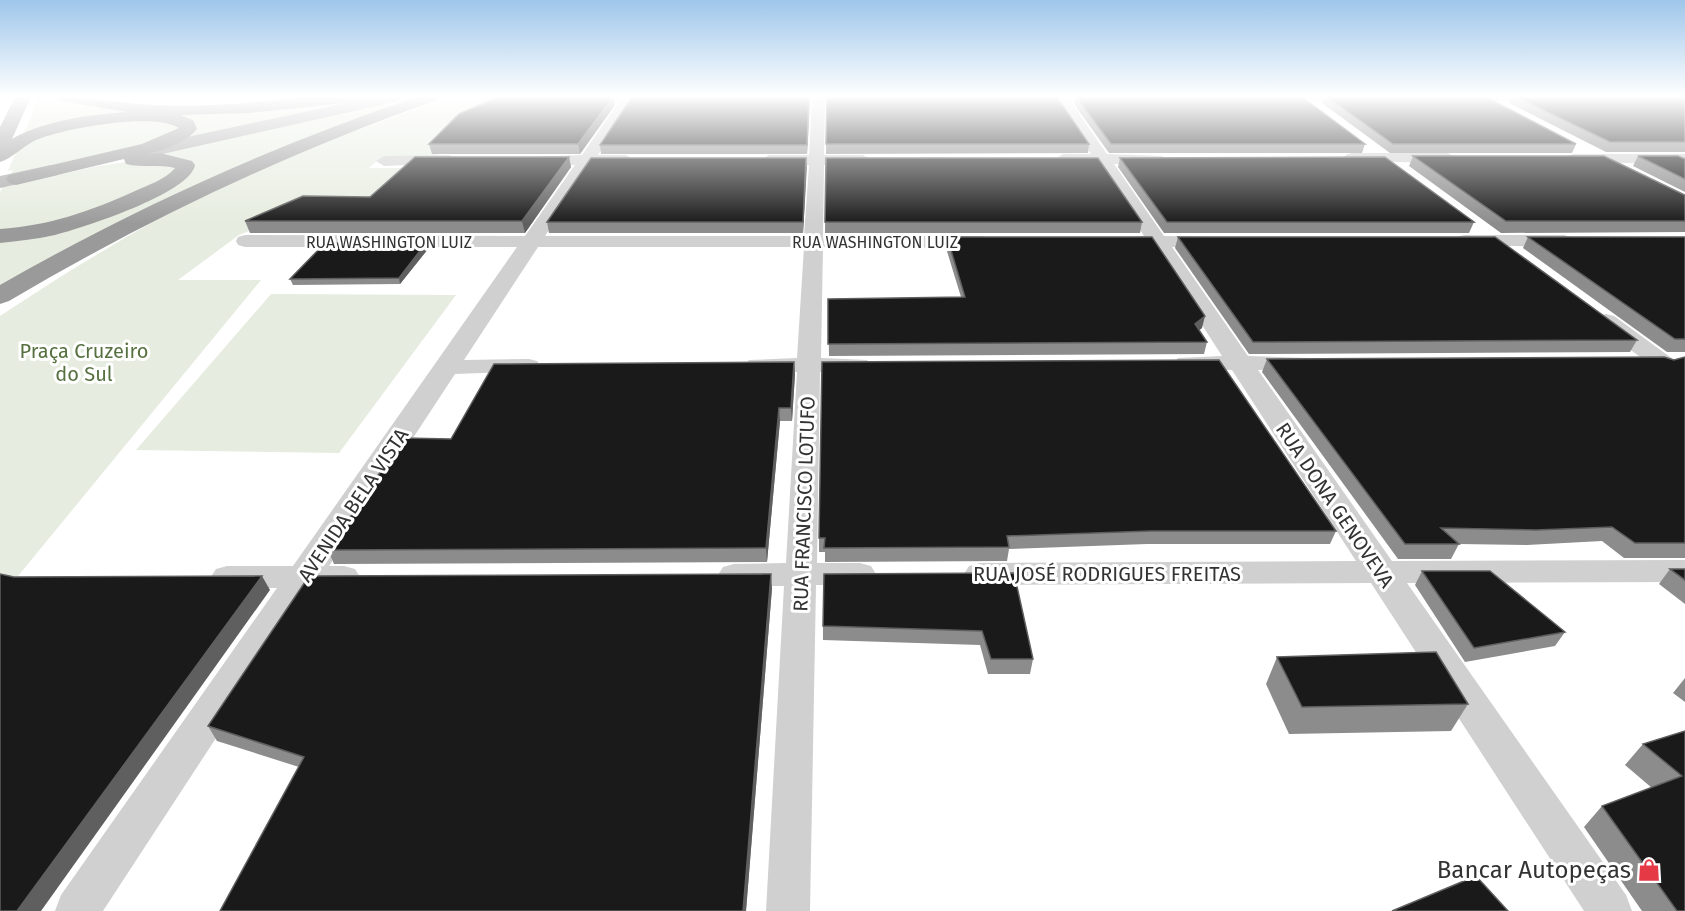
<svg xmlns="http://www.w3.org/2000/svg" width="1685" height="911" font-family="'Fira Sans',sans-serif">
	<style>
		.green { fill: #e6ecdf }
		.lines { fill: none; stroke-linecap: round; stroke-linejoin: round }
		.minor { fill: #d0d0d0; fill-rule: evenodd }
		.primary { fill: #ababab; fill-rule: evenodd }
		.motorway { fill: #9a9a9a; fill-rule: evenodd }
		.wall { fill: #8c8c8c }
		.shaded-wall { fill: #5f5f5f }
		.building { fill: #1a1a1a; stroke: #5f5f5f; stroke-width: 1.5 }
		.labels { text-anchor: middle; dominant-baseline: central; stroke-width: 6; stroke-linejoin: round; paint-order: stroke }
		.far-street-label { font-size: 16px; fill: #333; stroke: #fff }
		.park-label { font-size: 20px; fill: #56703f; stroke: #fff }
		.street-label { font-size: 20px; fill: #333; stroke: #fff }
		.near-poi-label { font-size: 24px; fill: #333; stroke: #fff; text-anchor: end }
	</style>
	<rect width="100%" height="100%" fill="#fff"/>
	<g class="green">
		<path d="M39 97H53L80 104 121 109 319 103 386 97 169 144 194 129V121C162 107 61 130 23 136Z"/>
		<path d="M404 97H424L366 116 0 289V240L181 180 192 172 194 166C183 154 165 156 150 156Z"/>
		<path d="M450 97H520L463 122 473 123 436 156 377 161 369 168H419L373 208 278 220 239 235 178 280H261L0 598V316C85 260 173 206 267 166 327 140 389 118 450 97Z"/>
		<path d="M162 120 179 125 180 130 156 143 10 176 13 170 8 171C11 164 14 155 18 150 37 125 131 121 162 120Z"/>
		<path d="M132 161 171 163 177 170 100 212 0 233V192L3 187 94 167Z"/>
		<path d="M271 294 456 295 339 453 136 450Z"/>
	</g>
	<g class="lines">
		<g class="minor">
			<path d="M571 97 673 98 666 102H632L598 155H626L634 160 626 165H592L545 236H804L809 165H769L761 160 769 155H809L812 102H774L767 98 870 97 869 101 864 102H825L824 155H863L871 160 863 165H824L823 236H982L989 238 991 242 989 246 982 248 823 247 821 358 867 360 871 365 867 370 820 372 817 563H860L871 566 876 574 871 582 860 585H816L810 911H766L784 586H734L723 583 718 575 723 567 734 564 786 563 797 372 749 370 745 365 749 360 797 358 804 247H538L464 360 529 359 537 361 541 366 537 371 455 374 329 566H344L355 569 360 577 355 585 344 588H314L103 911H55L61 895 277 588H227L216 585 211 577 216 569 227 566H293L517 247H245L238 245 236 241 238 237 245 235 525 236 575 165H532L527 163 524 160 527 157 582 155 619 102 576 103 571 102Z"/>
			<path d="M1017 97H1116L1110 101H1070L1107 154 1162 156 1165 159 1162 162 1157 164H1114L1164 236 1220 237 1222 241 1220 245 1213 247H1172L1248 356 1308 358 1312 363 1308 368 1258 370 1392 561 1685 560V582L1407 583 1626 895 1632 911H1584L1371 583 980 585 969 582 964 574 969 566 980 563 1356 561 1232 370 1178 368 1174 363 1178 358 1222 356 1152 247 1112 246 1110 242 1112 238 1144 236 1097 164H1063L1055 159 1063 154H1091L1057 102H1023L1018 101Z"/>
			<path d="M1259 97H1366L1359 101H1266Z"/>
			<path d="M1442 97H1546L1539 101H1449Z"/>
			<path d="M1351 153H1448L1456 158 1448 163 1346 161 1343 158 1346 155Z"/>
			<path d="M1573 154H1685V164L1568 162 1565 159Z"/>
			<path d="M449 155 454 157 457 160 454 163 384 166 376 161 384 156Z"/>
			<path d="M1464 235H1564L1571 237 1573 241 1571 245 1564 247 1457 245 1455 241 1457 237Z"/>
			<path d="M1606 314 1614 316 1685 368V386L1677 384 1598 326 1595 321 1598 316Z"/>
		</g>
		<g class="primary">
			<path d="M374 97H402L394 102 131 161 124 159 122 155 124 151 131 149Z"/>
			<path d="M51 165 58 167 61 171 58 175 0 188V176Z"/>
		</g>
		<g class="motorway">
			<path d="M15 97H31L12 139C45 120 90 115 127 112L67 102 61 100 59 97C86 97 111 101 138 104 162 106 187 106 212 105 262 104 314 92 364 97L356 102 248 113 180 115 193 120 197 129C186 143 163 150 147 154L160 153 192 161 195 165C191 193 82 228 55 235 37 239 18 241 0 243V229C48 226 91 211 135 191 148 185 166 179 175 168 159 164 142 168 126 164L124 159 16 185 9 183 6 179 9 175 142 144 179 128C153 112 65 128 36 140 23 146 13 158 0 162V127Z"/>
			<path d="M417 97H439L437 100C287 153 146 220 9 301L0 304V285C133 209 271 146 417 97Z"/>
		</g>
	</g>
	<g class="wall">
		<path d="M809 97 807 154H601L600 145Z"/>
		<path d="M827 97 1089 144 1088 153 826 154Z"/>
		<path d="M1076 97H1302L1365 144 1362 153H1109L1074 104Z"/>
		<path d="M1324 97H1486L1576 144 1572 153H1390L1322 103Z"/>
		<path d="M1511 97H1685V152H1606L1509 103Z"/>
		<path d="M615 105 580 154H432L429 144Z"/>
		<path d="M1413 156 1685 195V232L1501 233 1409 166Z"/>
		<path d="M1638 156 1685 159V192L1633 166Z"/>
		<path d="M569 157 571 167 525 233H250L245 221Z"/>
		<path d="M806 158 803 233H549L547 222Z"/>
		<path d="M826 158 1142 222 1140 233H825Z"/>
		<path d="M1120 158 1474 222 1469 233H1164L1118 167Z"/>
		<path d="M947 237 1202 328 1199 330 1207 342 1204 354 829 356 828 299 961 297 946 248Z"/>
		<path d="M1178 237 1637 340 1630 352 1249 354 1175 248Z"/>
		<path d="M1528 237H1685V352H1667L1523 248Z"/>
		<path d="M428 249 400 284 293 285 290 279Z"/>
		<path d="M1685 357V558H1624L1602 541 1527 545 1459 544 1451 559H1398L1262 372 1267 359 1674 360Z"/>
		<path d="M794 362 795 374 792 421H780L767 562 334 564 328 550 451 439Z"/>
		<path d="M822 362 1336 531 1330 544H1147L1009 549 1007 561 825 562V552H819V538Z"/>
		<path d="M1670 569H1685V604L1659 584Z"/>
		<path d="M1422 571 1565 632 1555 646 1465 662 1415 585Z"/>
		<path d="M1014 573 1033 659 1030 674H988L980 645 823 640V626Z"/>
		<path d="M772 588 746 911H220L299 767 217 741 208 726Z"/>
		<path d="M1277 657 1468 704 1451 731 1289 734 1266 684Z"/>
		<path d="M1685 678V702L1673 693Z"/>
		<path d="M1685 731V911H1642L1584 827 1602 806 1652 788 1625 765 1643 744Z"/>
	</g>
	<g class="shaded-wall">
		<path d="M613 97 615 105 580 154 578 144Z"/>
		<path d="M809 97 810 104 807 154V145Z"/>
		<path d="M569 157 571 167 525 233 522 221Z"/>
		<path d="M806 158 807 167 803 233V222Z"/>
		<path d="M426 243 428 249 400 284 399 278Z"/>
		<path d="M1205 316 1202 328 1192 336 1195 324Z"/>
		<path d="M794 362 795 374 792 421 791 408Z"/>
		<path d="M779 408 780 421 767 562 766 548Z"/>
		<path d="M771 574 772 588 746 911H743Z"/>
		<path d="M262 576 270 590 41 911H17Z"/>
	</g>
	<g class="building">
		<path d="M498 97H613L578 144H429L459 114Z"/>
		<path d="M632 97H809L807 145H600Z"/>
		<path d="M827 97H1057L1089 144H826Z"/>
		<path d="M1076 97H1302L1365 144H1111Z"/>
		<path d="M1327 97H1486L1576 144H1393Z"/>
		<path d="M1516 97H1685V142H1610Z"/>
		<path d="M1413 156H1604L1685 195V221H1506Z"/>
		<path d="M1638 156H1678L1685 159V179Z"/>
		<path d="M415 157H569L522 221H245L303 196 370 197Z"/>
		<path d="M1385 157 1474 222H1167L1120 158Z"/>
		<path d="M591 158H806L803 222H547Z"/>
		<path d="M826 158H1098L1142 222H825Z"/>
		<path d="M947 237H1152L1205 316 1195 324 1207 342 828 344V299L965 297Z"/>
		<path d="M1178 237H1495L1637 340 1253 342Z"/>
		<path d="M1528 237H1685V339H1675Z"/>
		<path d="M325 243H426L399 278 290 279Z"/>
		<path d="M1664 357 1674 360 1685 357V543H1635L1612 527 1536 530 1441 528 1459 544H1405L1267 359Z"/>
		<path d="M1219 360 1336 531H1151L1007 536 1009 547 824 548 825 538H819L822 362Z"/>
		<path d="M794 362 791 408H779L766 548 328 550 403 438 451 439 494 364Z"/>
		<path d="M1670 569H1685V580Z"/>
		<path d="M1422 571H1490L1565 632 1474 648Z"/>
		<path d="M1014 573 1033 659H991L982 631 823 626 824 574Z"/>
		<path d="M0 574 14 577 262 576 17 911H0Z"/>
		<path d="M771 574 743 911H220L304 757 208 726 309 576Z"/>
		<path d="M1436 652 1468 704 1302 707 1277 657Z"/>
		<path d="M1685 731V911H1677L1602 806 1682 776 1643 744Z"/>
		<path d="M1476 876 1508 911H1392Z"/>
	</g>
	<linearGradient id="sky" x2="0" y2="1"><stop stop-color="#9ec6ea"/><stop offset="0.43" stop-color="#fff"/><stop offset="1" stop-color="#fff" stop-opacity="0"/></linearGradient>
	<rect width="1685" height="224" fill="url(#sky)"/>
	<defs>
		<g id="shop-bare" transform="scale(1.8)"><path d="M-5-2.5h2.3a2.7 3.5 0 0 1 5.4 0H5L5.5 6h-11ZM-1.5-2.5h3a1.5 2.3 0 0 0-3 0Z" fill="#e63946" stroke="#fff" stroke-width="2.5" paint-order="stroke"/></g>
	</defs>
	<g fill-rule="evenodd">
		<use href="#shop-bare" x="1649" y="870"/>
	</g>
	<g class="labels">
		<g class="far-street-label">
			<text x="389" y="242">RUA WASHINGTON LUIZ</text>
			<text x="875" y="242">RUA WASHINGTON LUIZ</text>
		</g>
		<g class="park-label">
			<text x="84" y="351">Praça Cruzeiro<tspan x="84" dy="23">do Sul</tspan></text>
		</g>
		<g class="street-label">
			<text transform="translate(804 504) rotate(-88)">RUA FRANCISCO LOTUFO</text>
			<text transform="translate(353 505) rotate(-56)">AVENIDA BELA VISTA</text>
			<text transform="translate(1335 505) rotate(56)">RUA DONA GENOVEVA</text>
			<text x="1107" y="574">RUA JOSÉ RODRIGUES FREITAS</text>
		</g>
		<g class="near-poi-label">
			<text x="1631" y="870">Bancar Autopeças</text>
		</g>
	</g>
</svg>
